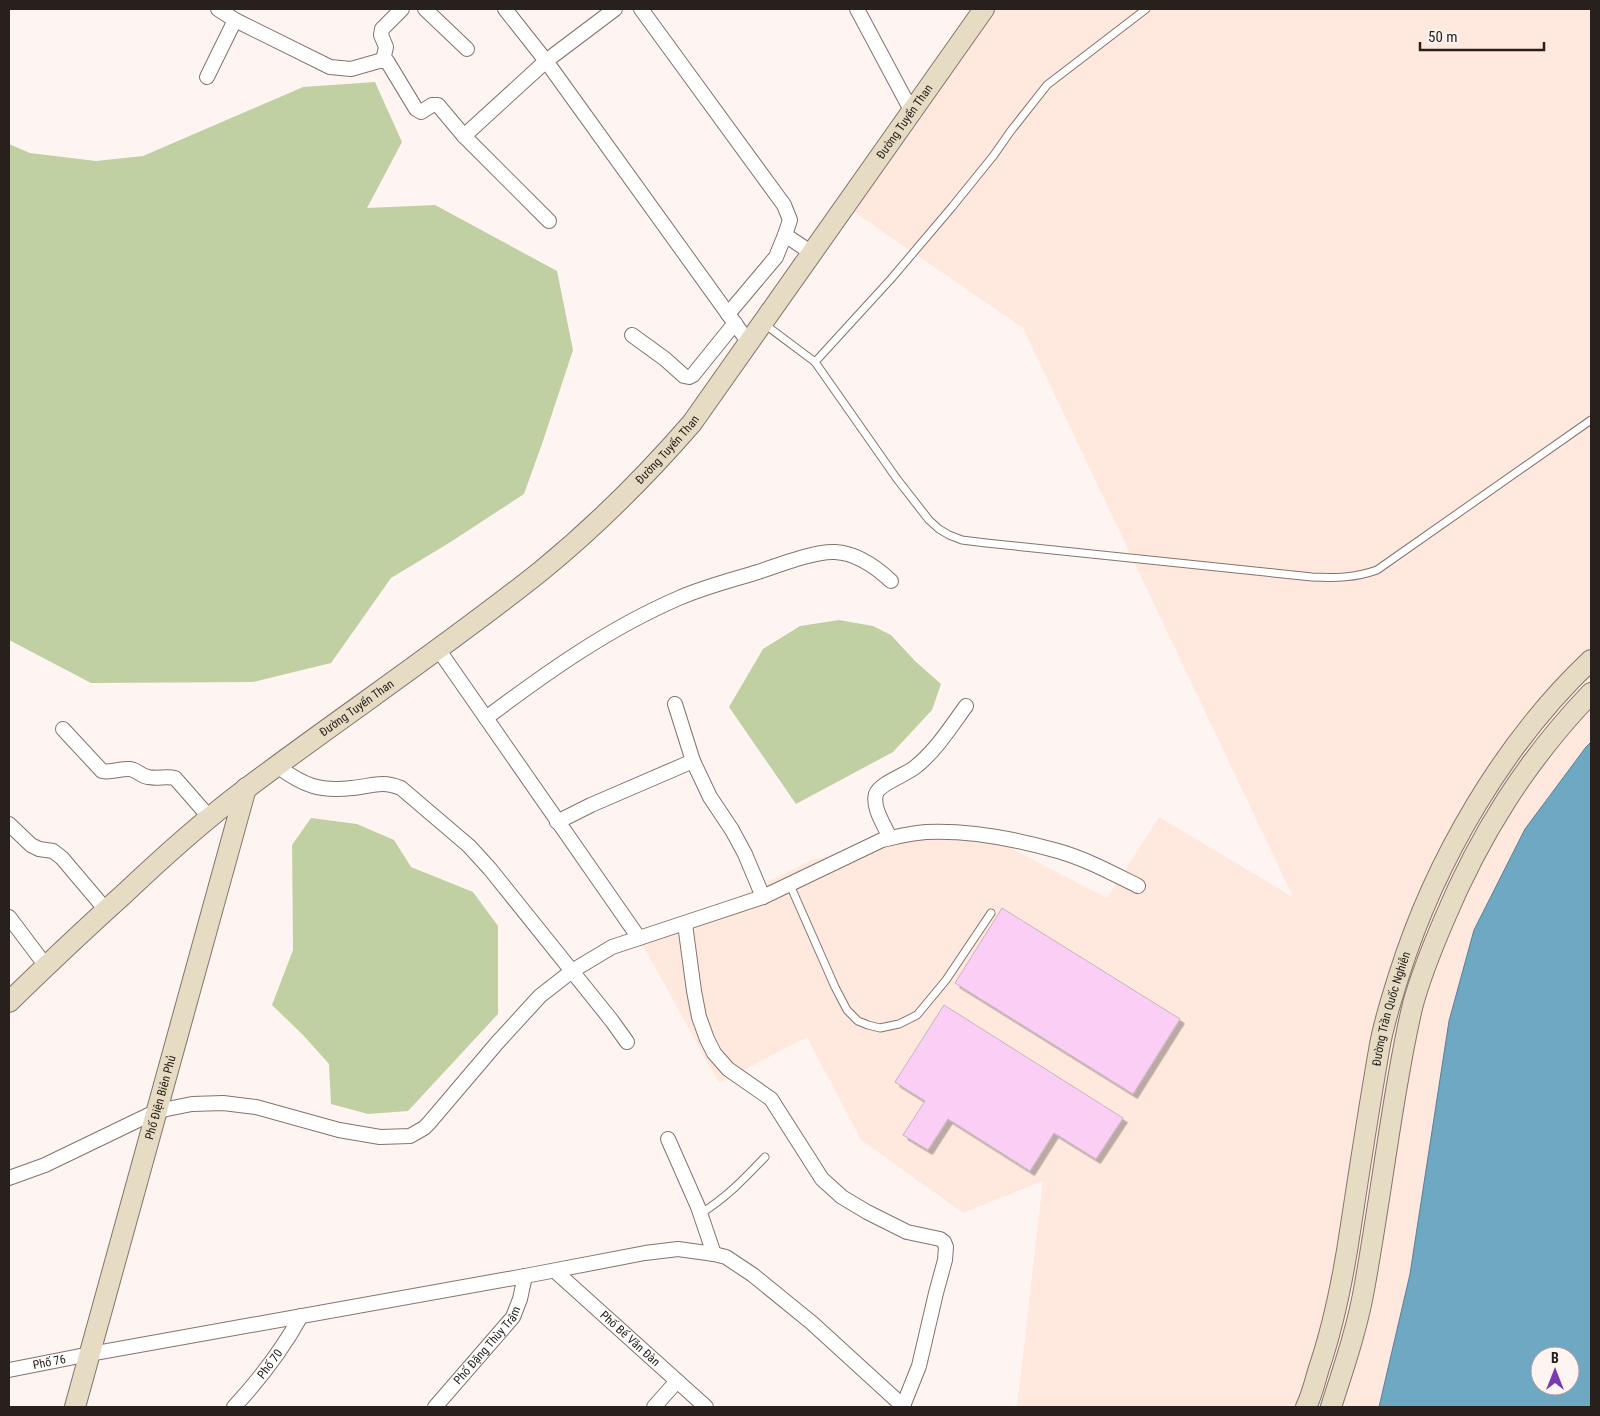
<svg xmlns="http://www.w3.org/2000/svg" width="1600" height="1416" font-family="'Roboto Condensed',sans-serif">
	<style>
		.built { fill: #ffe8de; fill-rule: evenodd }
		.green { fill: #c0d0a3 }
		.water { fill: #6fa8c3; stroke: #597f91; fill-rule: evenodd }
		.building { fill: #fbcef5; stroke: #c4b5c2; filter: url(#shadow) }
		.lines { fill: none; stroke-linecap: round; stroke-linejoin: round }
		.lane-casing { stroke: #85736b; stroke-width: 9 }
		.street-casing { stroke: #85736b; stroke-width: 16 }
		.secondary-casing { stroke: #85736b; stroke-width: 22 }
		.lane { stroke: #fff; stroke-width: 7 }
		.street { stroke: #fff; stroke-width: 14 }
		.secondary { stroke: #e6dcc3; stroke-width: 20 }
		.labels { text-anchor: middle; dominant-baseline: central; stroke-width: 4; stroke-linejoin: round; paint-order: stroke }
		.street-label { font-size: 12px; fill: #27201d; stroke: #fef5f2 }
	</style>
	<defs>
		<filter id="shadow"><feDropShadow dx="4.5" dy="4.5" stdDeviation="0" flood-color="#0004"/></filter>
	</defs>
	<rect width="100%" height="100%" fill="#fef5f2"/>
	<path class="built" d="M992 9H1591V1407H1017L1043 1181 963 1213 861 1140 807 1037 719 1083 637 935 731 900 812 860 903 838H991L1107 898 1159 817 1293 897 1023 328 854 212 916 115ZM1540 1356H1570V1386H1540Z"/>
	<g class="green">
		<path d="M375 82 402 142 367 208 435 205 557 271 573 350 543 441 524 494 449 543 391 578 331 663 253 682 91 683 9 640V144L30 153 96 161 143 156 303 87Z"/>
		<path d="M839 620 873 626 891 635 915 661 941 684 932 710 893 752 796 804 729 707 763 649 800 626Z"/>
		<path d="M311 818 357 824 394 840 411 867 473 892 498 926V1014L408 1111 368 1114 331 1104 329 1064 303 1035 272 1005 293 950 292 845Z"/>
	</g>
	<path class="water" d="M1591 742V1407H1379L1410 1274 1449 1021 1474 930 1525 829 1586 747ZM1540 1356H1570V1386H1540Z"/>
	<g class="building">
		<path d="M1002 908 1180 1019 1133 1094 955 983Z"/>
		<path d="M944 1005 1123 1118 1096 1159 1054 1133 1030 1171 948 1119 928 1150 903 1135 925 1101 895 1082Z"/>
	</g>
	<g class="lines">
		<g class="lane-casing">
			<g id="lane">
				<path d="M763 323 815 362 891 279 952 207 994 155 1010 132 1047 85 1146 9"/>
				<path d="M815 362 897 479 929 520 939 529 949 535 962 540 986 543 1312 577C1335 578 1355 578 1377 570L1591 420"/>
				<path d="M790 885 835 987 847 1010 858 1021 868 1025 880 1028 899 1024 917 1015 946 980 991 913"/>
				<path d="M700 1214C727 1197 744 1179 765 1157"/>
			</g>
		</g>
		<g class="street-casing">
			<g id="street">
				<path d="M218 9 235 20 330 67 351 69 379 61H387L416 109 421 112 432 105H438L464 136 549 221"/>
				<path d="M425 9 467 49"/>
				<path d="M505 9 546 61 749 343"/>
				<path d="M641 9 784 205 790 220 785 235 776 257 728 314"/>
				<path d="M857 9 912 112"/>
				<path d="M383 60 386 47 381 35 382 29 402 9"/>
				<path d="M207 77 235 20"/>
				<path d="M464 136 546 61 615 9"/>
				<path d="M785 235 812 253"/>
				<path d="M632 335 665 359 684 376 689 377 693 375 735 323"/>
				<path d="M438 649 639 938"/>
				<path d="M675 704 693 761"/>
				<path d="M486 718C546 673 609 628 679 598 704 587 732 580 758 572 779 565 814 551 835 552 856 553 876 567 891 581"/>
				<path d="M63 729 102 771C112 773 121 768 130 769 137 770 141 776 148 777 157 779 166 776 175 778L210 818"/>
				<path d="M277 766C303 785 319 792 352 788 373 786 381 780 401 788L469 846 490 869 612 1021 627 1042"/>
				<path d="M557 822 591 805 693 761 710 797 732 830 745 854 763 897"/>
				<path d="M9 824 31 845 39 849 53 851 62 858 106 910"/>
				<path d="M890 838C885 826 872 808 876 794 879 784 905 775 914 768 935 752 950 728 966 706"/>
				<path d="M9 917 46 966"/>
				<path d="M685 924 694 991 699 1017 707 1039 714 1053 728 1069 771 1099 822 1179 842 1197 867 1212 907 1232 940 1239 944 1242 946 1247 945 1260 936 1293 919 1366 903 1406"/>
				<path d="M668 1139 698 1207 714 1254"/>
				<path d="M9 1178 45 1165 157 1111 192 1104 223 1103 256 1107 339 1130 380 1137 410 1136 424 1128 429 1123 497 1043 540 996 572 971 612 947 763 897 882 840C896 837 911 833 926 832 970 830 1016 839 1058 851 1086 859 1112 873 1138 886"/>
				<path id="s1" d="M555 1271 706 1407"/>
				<path id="s2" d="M9 1370 90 1354 525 1276 645 1253 678 1249 714 1254 726 1257 753 1275 812 1323 904 1407"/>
				<path id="s3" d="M234 1407C260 1379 282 1350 301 1316"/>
				<path id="s4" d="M435 1407 513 1317 520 1299 525 1276"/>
				<path d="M654 1407 677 1381"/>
			</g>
		</g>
		<g class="secondary-casing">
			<g id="secondary">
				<path id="s5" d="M9 1002C47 965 85 929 124 894 163 857 204 820 247 788 344 715 446 647 541 571 596 526 646 476 692 423L984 9"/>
				<path id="s6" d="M75 1407 246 788"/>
				<path id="s7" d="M1306 1407C1312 1395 1315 1381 1319 1368 1335 1321 1344 1273 1351 1225 1360 1166 1369 1108 1379 1050 1383 1025 1391 1000 1399 975 1435 861 1503 743 1591 660"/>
				<path d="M1331 1407C1344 1367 1358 1326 1365 1284 1375 1228 1383 1171 1392 1115 1398 1078 1404 1041 1413 1004 1421 975 1432 948 1444 920 1480 834 1526 761 1591 693"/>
			</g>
		</g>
		<use href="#lane" class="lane"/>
		<use href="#street" class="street"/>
		<use href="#secondary" class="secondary"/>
	</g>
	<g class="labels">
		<g class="street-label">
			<text stroke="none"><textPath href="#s5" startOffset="1266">Đường Tuyển Than</textPath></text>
			<text stroke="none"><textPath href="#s5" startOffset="861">Đường Tuyển Than</textPath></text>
			<text stroke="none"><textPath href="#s5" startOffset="456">Đường Tuyển Than</textPath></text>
			<text stroke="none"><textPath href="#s7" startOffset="408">Đường Trần Quốc Nghiễn</textPath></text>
			<text stroke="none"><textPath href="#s6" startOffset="321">Phố Điện Biên Phủ</textPath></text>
			<text stroke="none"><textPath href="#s1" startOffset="101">Phố Bế Văn Đàn</textPath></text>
			<text stroke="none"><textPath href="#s4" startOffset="81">Phố Đặng Thùy Trâm</textPath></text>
			<text stroke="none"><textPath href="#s2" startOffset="41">Phố 76</textPath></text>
			<text stroke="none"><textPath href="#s3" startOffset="56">Phố 70</textPath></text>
		</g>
	</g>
	<rect width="1600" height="1416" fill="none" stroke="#27201d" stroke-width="20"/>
	<g transform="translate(1555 1371)"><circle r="24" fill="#fef5f2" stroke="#a8a09d"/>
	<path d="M0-4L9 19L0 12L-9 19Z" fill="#783aaf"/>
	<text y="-8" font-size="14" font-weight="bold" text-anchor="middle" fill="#27201d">B</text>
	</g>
	<path d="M1420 42v8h124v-8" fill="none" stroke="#27201d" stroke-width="2.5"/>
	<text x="1428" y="42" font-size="15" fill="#27201d" stroke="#fef5f2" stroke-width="4" paint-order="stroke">50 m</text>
</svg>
